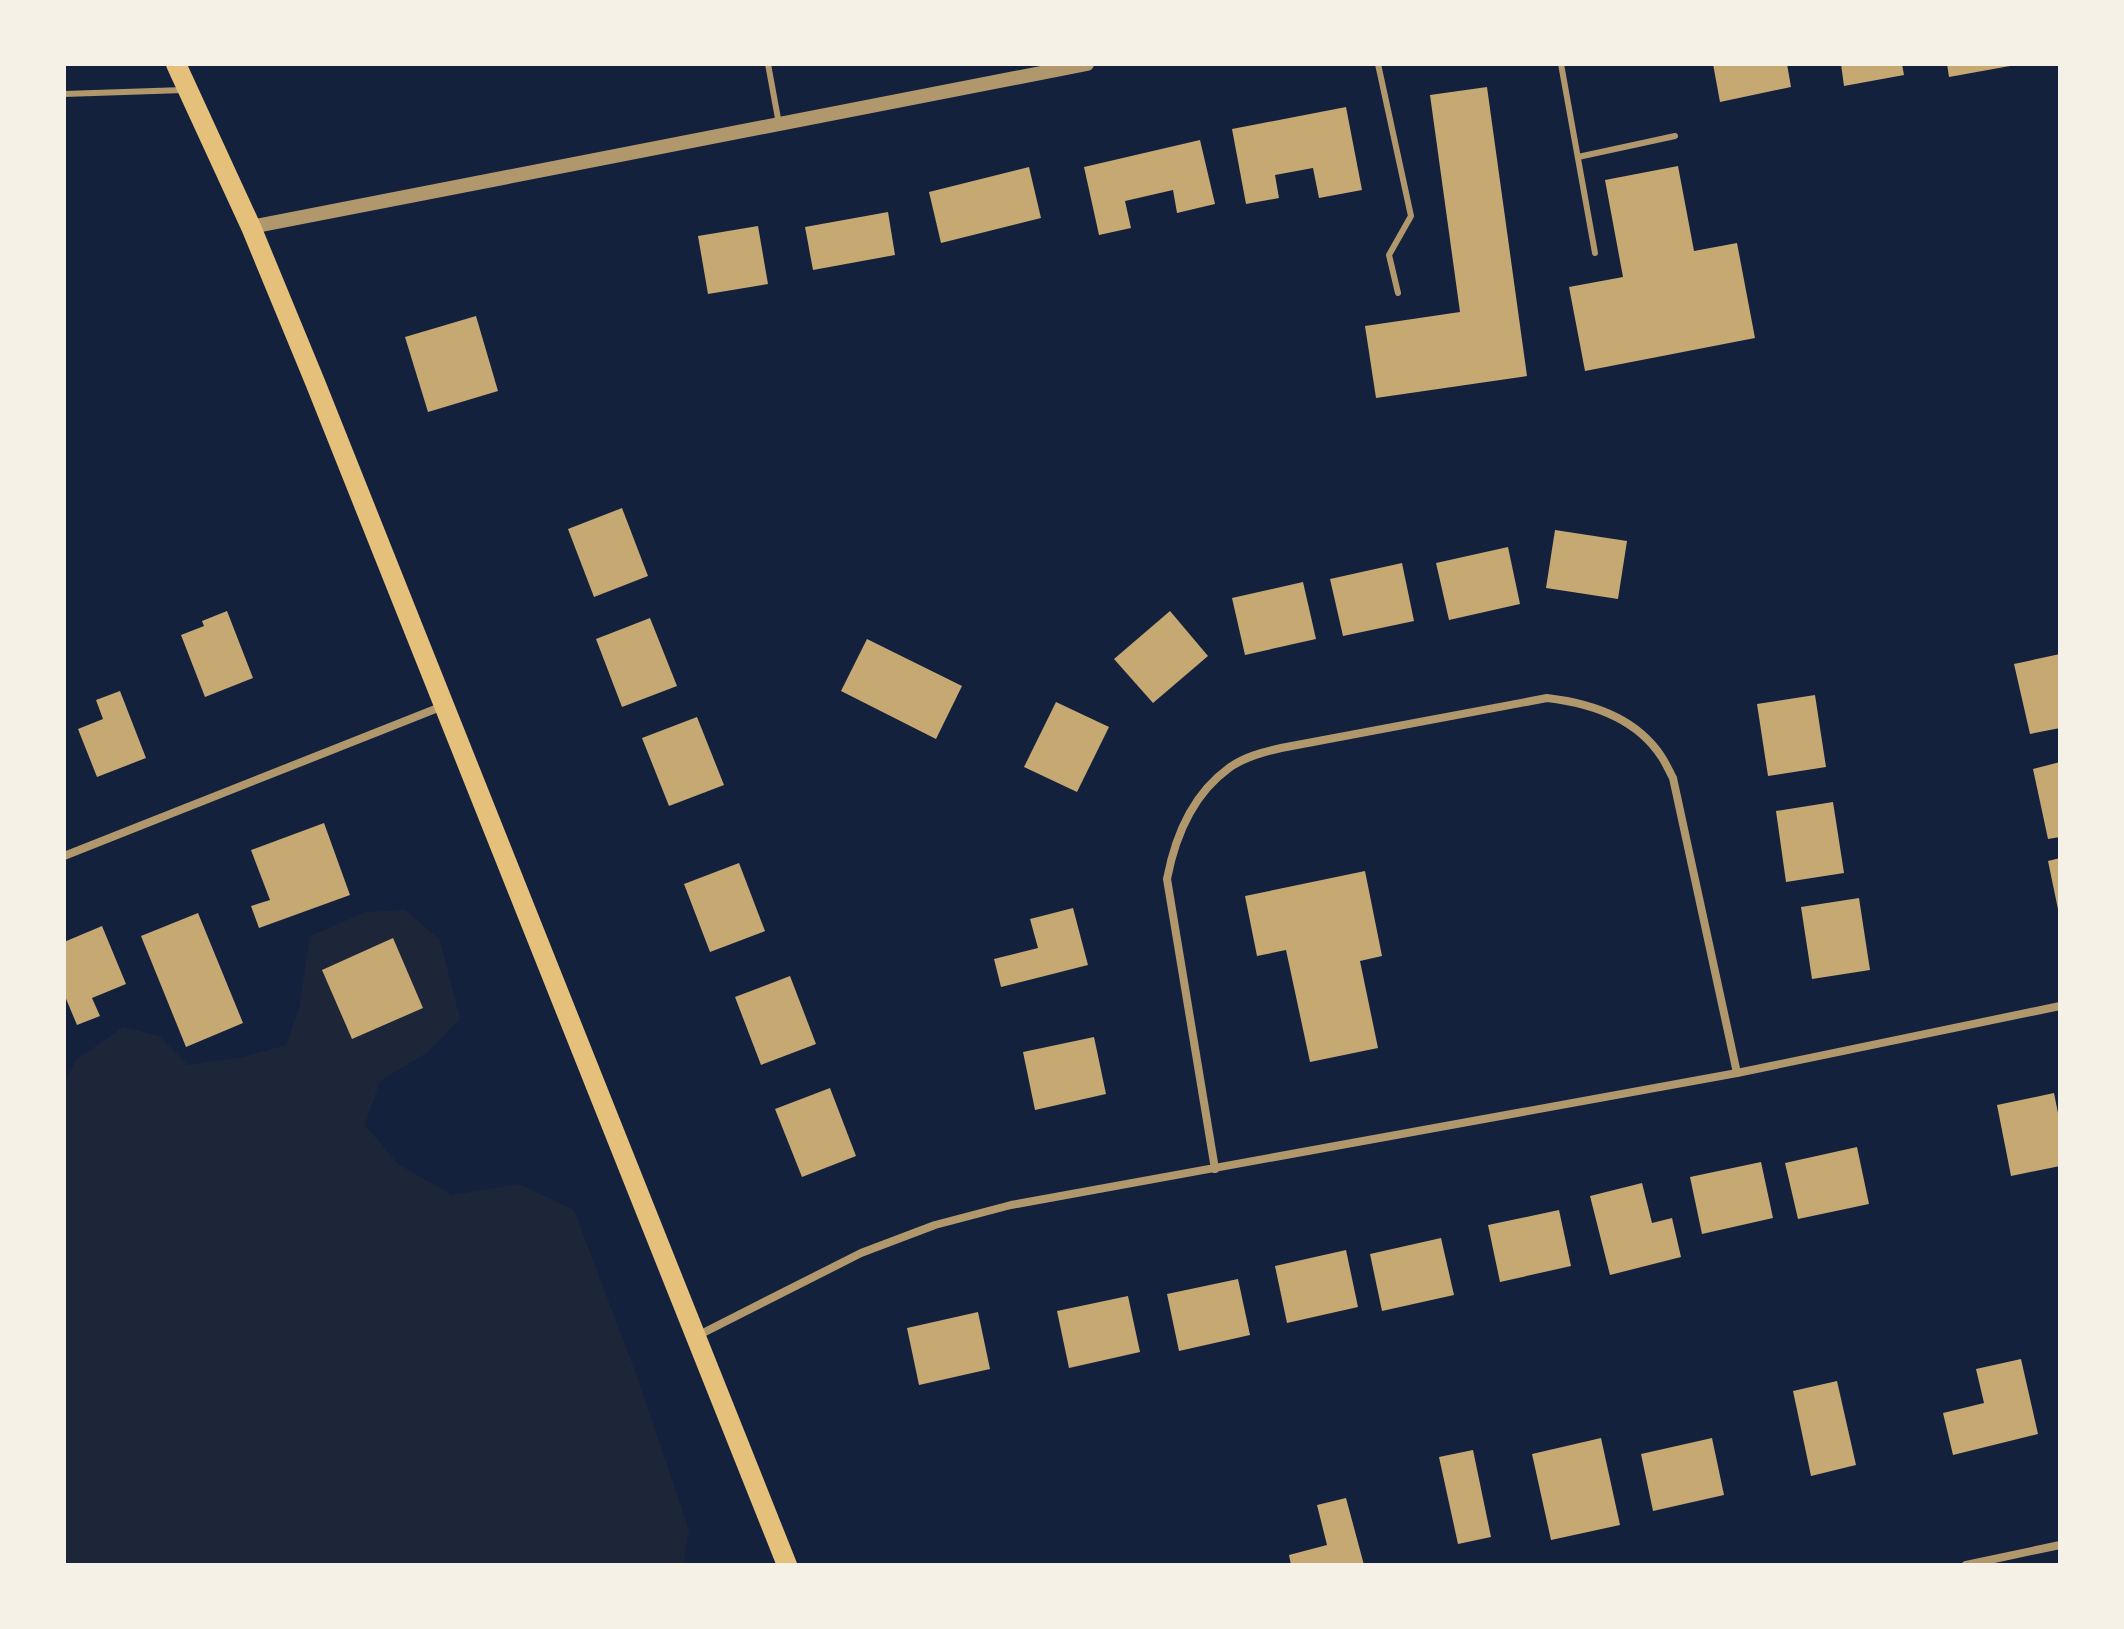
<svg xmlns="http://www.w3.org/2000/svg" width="2124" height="1629" font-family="Manrope,sans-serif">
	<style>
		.green { fill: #1d2539 }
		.building { fill: #c6a872 }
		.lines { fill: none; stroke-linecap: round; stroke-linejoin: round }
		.service { stroke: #b1986c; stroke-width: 6 }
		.minor { stroke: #b1986c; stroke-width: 8 }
		.tertiary { stroke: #b1986c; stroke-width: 14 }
		.primary { stroke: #e5c07b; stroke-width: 20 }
	</style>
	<rect width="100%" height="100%" fill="#14213d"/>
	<path class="green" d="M405 910 440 940 460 1019 428 1052 380 1081 365 1125 398 1164 452 1195 519 1184 574 1210 638 1379 689 1530 683 1565H64V1084L76 1060 123 1027 159 1036 188 1065 243 1057 286 1045 299 1008 310 936 366 912Z"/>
	<g class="building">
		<path d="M1713 64H1787L1791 87 1720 102Z"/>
		<path d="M1841 64H1902L1904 75 1844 86Z"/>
		<path d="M1947 64H2009L2010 66 1949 77Z"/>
		<path d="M1487 87 1527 376 1376 398 1365 326 1460 312 1430 95Z"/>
		<path d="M1346 107 1362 190 1319 198 1313 168 1275 175 1279 198 1246 204 1232 129Z"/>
		<path d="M1200 140 1215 204 1177 213 1173 190 1125 201 1131 228 1099 235 1084 167Z"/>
		<path d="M1678 166 1694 251 1737 243 1755 338 1585 371 1569 287 1623 277 1605 180Z"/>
		<path d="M1029 167 1041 218 941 243 929 192Z"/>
		<path d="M888 212 895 255 813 270 805 227Z"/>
		<path d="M758 226 768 284 708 294 698 236Z"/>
		<path d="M476 316 498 391 428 412 405 337Z"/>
		<path d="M622 508 648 576 594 597 568 529Z"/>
		<path d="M1555 530 1627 541 1618 599 1546 588Z"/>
		<path d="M1508 547 1520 604 1449 620 1436 563Z"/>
		<path d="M1402 563 1414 621 1343 636 1330 579Z"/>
		<path d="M1303 582 1316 639 1245 655 1232 598Z"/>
		<path d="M227 611 253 678 205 697 181 635 204 626 202 621Z"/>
		<path d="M1170 611 1208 656 1153 703 1114 659Z"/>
		<path d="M650 618 677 686 622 707 596 639Z"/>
		<path d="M867 639 962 686 936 739 841 691Z"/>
		<path d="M2060 654V728L2030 734 2014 664Z"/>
		<path d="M120 691 146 758 97 777 78 729 103 719 96 700Z"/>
		<path d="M1815 695 1826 767 1768 776 1757 704Z"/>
		<path d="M1056 702 1109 727 1077 792 1024 767Z"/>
		<path d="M697 717 724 785 669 806 642 738Z"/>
		<path d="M2060 762V837L2048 839 2033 769Z"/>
		<path d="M1833 802 1844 873 1786 882 1776 811Z"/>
		<path d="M324 823 350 895 259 928 251 906 270 900 251 850Z"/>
		<path d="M2060 858V914H2059L2048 861Z"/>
		<path d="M739 863 765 931 710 952 684 884Z"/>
		<path d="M1365 871 1382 956 1360 961 1378 1048 1310 1062 1286 950 1257 956 1245 896Z"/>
		<path d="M1859 898 1870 970 1812 979 1801 907Z"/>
		<path d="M1073 908 1088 965 1001 987 994 959 1038 948 1030 919Z"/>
		<path d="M198 913 243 1023 186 1047 141 936Z"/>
		<path d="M102 926 126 984 92 998 100 1016 77 1025 64 994V942Z"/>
		<path d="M393 938 423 1008 352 1039 322 970Z"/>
		<path d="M790 976 816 1044 761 1065 735 997Z"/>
		<path d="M1094 1037 1106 1094 1035 1110 1023 1052Z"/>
		<path d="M830 1088 856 1156 802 1177 775 1109Z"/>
		<path d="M2054 1093 2060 1123V1166L2011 1176 1997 1105Z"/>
		<path d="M1857 1147 1869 1204 1798 1219 1785 1163Z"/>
		<path d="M1761 1162 1773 1218 1702 1234 1690 1177Z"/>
		<path d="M1642 1183 1652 1223 1672 1218 1681 1257 1610 1275 1590 1196Z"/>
		<path d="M1559 1210 1571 1266 1500 1282 1488 1225Z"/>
		<path d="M1441 1238 1454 1295 1382 1311 1370 1254Z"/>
		<path d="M1346 1250 1358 1307 1287 1323 1275 1266Z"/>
		<path d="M1238 1279 1250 1335 1179 1351 1167 1294Z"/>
		<path d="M1128 1296 1140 1352 1069 1368 1057 1311Z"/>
		<path d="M978 1312 990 1369 919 1385 907 1328Z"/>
		<path d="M2021 1359 2038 1434 1953 1455 1943 1413 1984 1403 1976 1369Z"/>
		<path d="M1837 1381 1856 1465 1811 1476 1793 1391Z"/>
		<path d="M1601 1438 1620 1525 1551 1540 1532 1454Z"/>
		<path d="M1712 1438 1724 1495 1653 1511 1641 1454Z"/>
		<path d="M1473 1450 1491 1537 1458 1544 1439 1457Z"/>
		<path d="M1346 1498 1364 1565H1291L1289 1555 1327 1545 1317 1505Z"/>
	</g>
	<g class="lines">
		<g class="service">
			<path d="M768 64 779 124"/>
			<path d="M1378 64 1411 216 1389 255 1398 293"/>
			<path d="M1561 64 1595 253"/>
			<path d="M64 94 184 90"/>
			<path d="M1578 157 1675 136"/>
		</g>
		<g class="minor">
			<path d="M64 856 443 706"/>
			<path d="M1215 1169 1167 879C1175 837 1193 794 1229 768 1244 757 1263 752 1281 748L1547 698C1590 703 1636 718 1661 756 1666 763 1669 771 1673 778L1737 1073"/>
			<path d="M697 1336 861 1253 935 1225 1011 1205 1737 1073 2060 1006"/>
			<path d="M1966 1565 2060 1545"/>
		</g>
		<path class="tertiary" d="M251 227 1087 64"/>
		<path class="primary" d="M176 64 251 227 315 382 787 1565"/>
	</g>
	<rect width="2124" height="1629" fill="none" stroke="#f6f1e7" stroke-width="132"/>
</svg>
